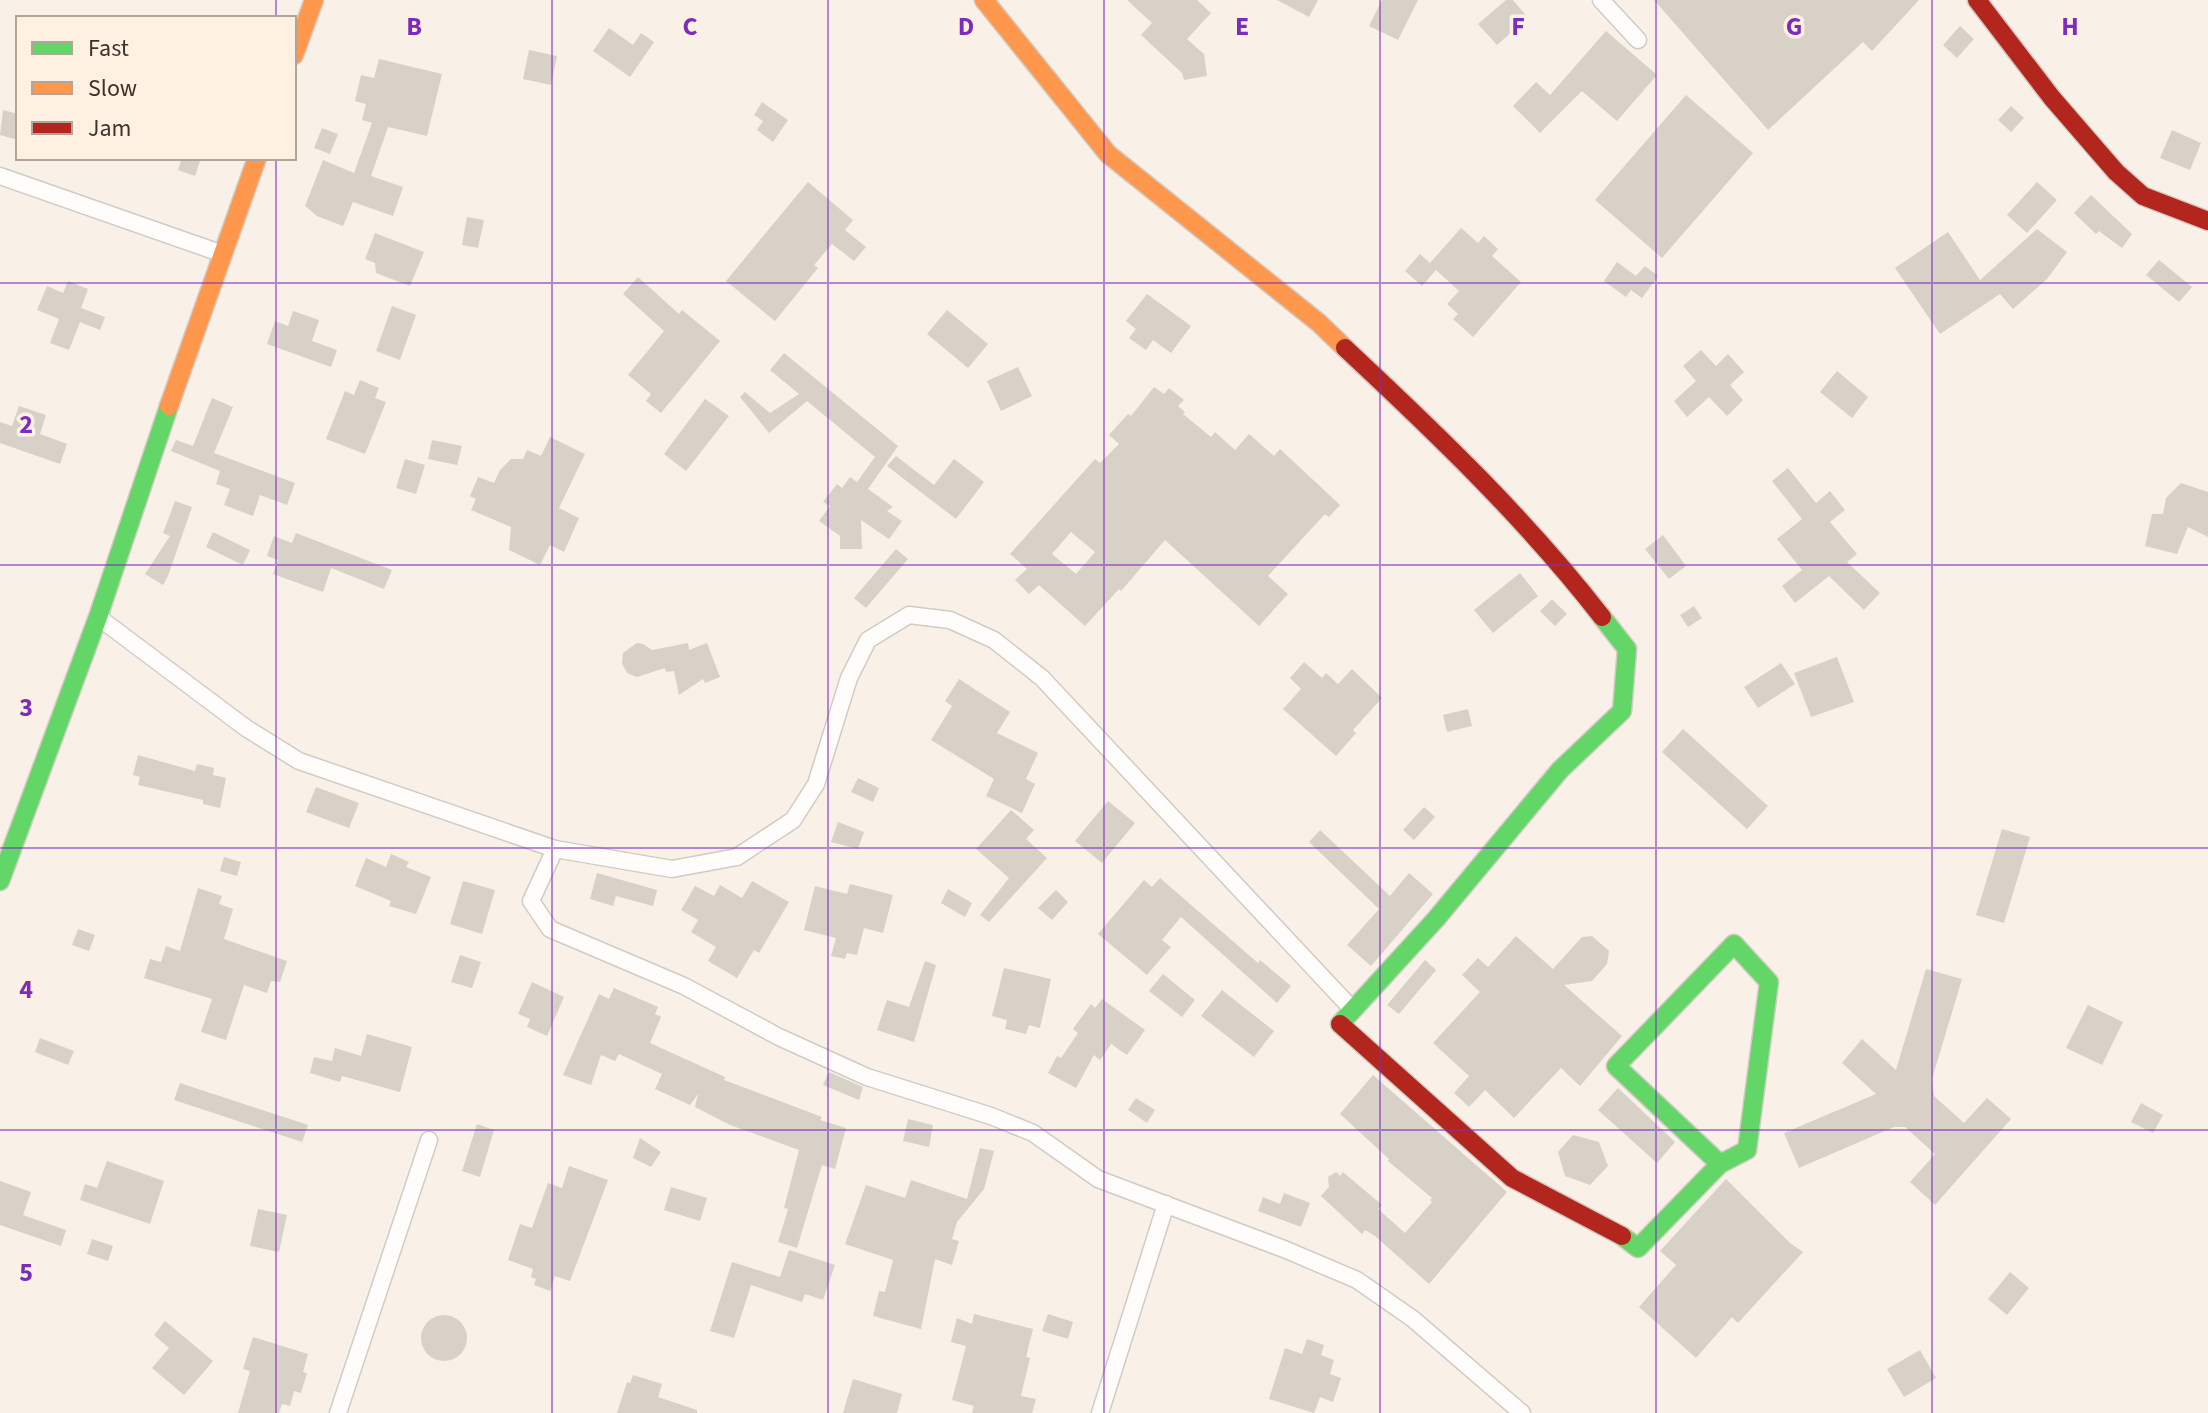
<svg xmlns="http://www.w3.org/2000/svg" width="2208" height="1413" font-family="'Source Sans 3',sans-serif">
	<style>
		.building { fill: #d7d1c8; fill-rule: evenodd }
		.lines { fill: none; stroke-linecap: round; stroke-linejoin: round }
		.street-casing { stroke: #d2cbc3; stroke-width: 19 }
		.fast-casing { stroke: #d2cbc3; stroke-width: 21 }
		.slow-casing { stroke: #d2cbc3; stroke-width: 21 }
		.jam-casing { stroke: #d2cbc3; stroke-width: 21 }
		.street { stroke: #fefdfc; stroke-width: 16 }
		.fast { stroke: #63d668; stroke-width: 18 }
		.slow { stroke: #ff974d; stroke-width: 18 }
		.jam { stroke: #b3261e; stroke-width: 18 }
		.grid { fill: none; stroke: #7b2cbf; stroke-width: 2; stroke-opacity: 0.55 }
		.grid-label { font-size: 26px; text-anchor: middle; font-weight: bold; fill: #7b2cbf; stroke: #fff1e2; stroke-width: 7; stroke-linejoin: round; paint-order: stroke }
	</style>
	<rect width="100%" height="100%" fill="#f9f1e8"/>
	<g class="building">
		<path d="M1127 0H1197L1211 13 1187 39 1204 54 1207 76 1184 80 1182 73 1141 35 1152 23Z"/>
		<path d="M1277 0H1318L1309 17Z"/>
		<path d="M1382 0H1418L1398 40 1369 26Z"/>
		<path d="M1506 0H1513L1528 18 1497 45 1478 24Z"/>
		<path d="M1654 0H1919L1872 51 1863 42 1768 130Z"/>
		<path d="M1960 26 1974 39 1957 58 1943 45Z"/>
		<path d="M609 28 633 45 641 33 654 42 630 77 593 51Z"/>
		<path d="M1606 31 1657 75 1617 121 1582 91 1540 133 1513 106 1536 82 1550 95Z"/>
		<path d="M529 50 557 56 551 85 523 79Z"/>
		<path d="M379 59 442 74 427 136 388 127 371 176 403 187 393 216 353 202 343 226 317 216 305 206 323 160 354 173 372 123 362 120 366 104 355 101 361 75 374 78Z"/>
		<path d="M1686 95 1753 153 1662 258 1595 200Z"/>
		<path d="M762 102 788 120 773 142 757 130 763 121 754 115Z"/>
		<path d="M2011 106 2024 118 2011 132 1998 120Z"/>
		<path d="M3 110 18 114V140L0 135Z"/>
		<path d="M322 128 338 134 330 154 314 148Z"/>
		<path d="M2172 130 2201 143 2190 170 2160 158Z"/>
		<path d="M182 158H201L195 176 178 170Z"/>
		<path d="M808 182 853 220 845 230 866 247 854 261 832 244 814 265 818 268 775 321 726 281Z"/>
		<path d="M2037 182 2057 200 2027 233 2007 215Z"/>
		<path d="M2091 195 2132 234 2122 248 2099 231 2096 234 2074 213Z"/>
		<path d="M467 217 484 220 478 248 462 245Z"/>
		<path d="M1461 228 1478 243 1484 236 1498 249 1492 256 1521 282 1473 337 1453 319 1458 314 1447 304 1459 291 1436 270 1422 286 1405 271 1420 254 1430 263Z"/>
		<path d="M2037 229 2067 252 2047 279 2013 309 2000 294 1940 334 1895 268 1948 232 1980 280Z"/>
		<path d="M375 233 424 252 410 286 376 273 375 263 365 259Z"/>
		<path d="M2159 260 2192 287 2179 302 2146 275Z"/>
		<path d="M1617 262 1636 276 1645 266 1658 276 1642 298 1631 290 1626 297 1604 281Z"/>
		<path d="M638 277 679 314 682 310 720 341 661 413 646 401 651 394 628 375 664 331 623 294Z"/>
		<path d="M68 281 88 289 81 308 105 317 100 330 80 322 69 350 50 343 59 319 37 310 47 286 63 293Z"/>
		<path d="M1147 294 1191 326 1171 353 1153 340 1146 350 1129 338 1136 329 1126 321Z"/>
		<path d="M392 306 416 315 400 360 376 351Z"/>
		<path d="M947 310 988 344 968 368 927 334Z"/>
		<path d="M293 311 319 320 312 341 337 350 331 367 267 344 275 321 288 326Z"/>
		<path d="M1701 350 1716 366 1728 354 1744 372 1730 385 1743 400 1727 416 1709 397 1687 417 1674 401 1696 381 1683 366Z"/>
		<path d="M784 353 898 446 868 489 893 507 887 511 902 521 889 539 861 520 862 549H840V536L819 521 830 506 823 502 837 484 842 488 850 477 857 482 875 457 807 401 769 433 740 397 745 392 770 413 799 394 770 370Z"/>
		<path d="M1018 367 1032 396 1001 411 987 381Z"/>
		<path d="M1837 371 1868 397 1852 418 1820 392Z"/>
		<path d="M360 380 379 388 375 398 386 402 365 454 326 439 345 391 354 395Z"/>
		<path d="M1154 387 1164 394 1169 388 1184 400 1178 406 1185 412 1183 414 1211 437 1215 432 1235 450 1249 434 1274 456 1280 449 1340 505 1329 517 1325 514 1268 576 1288 594 1259 626 1165 540 1121 591 1119 589 1085 626 1039 585 1029 594 1015 580 1027 569 1010 554 1095 459 1100 463 1119 444 1109 435 1128 414 1131 416ZM1071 532 1095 552 1076 574 1052 554Z"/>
		<path d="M212 398 233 407 214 453 295 483 287 505 260 495 253 516 224 505 230 489 216 484 220 471 171 451 176 440 193 446Z"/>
		<path d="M705 399 729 416 686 471 664 454Z"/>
		<path d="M19 406 46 415 40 434 67 444 60 464 0 443V422L12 426Z"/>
		<path d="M550 437 585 454 559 508 579 518 564 552 550 545 540 565 509 550 511 527 471 510 476 499 470 496 478 477 494 483 500 470 511 459H523L527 450 541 456Z"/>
		<path d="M432 440 462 446 457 465 428 459Z"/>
		<path d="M896 456 934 485 954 459 984 482 956 519 887 466Z"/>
		<path d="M405 459 425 465 416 494 396 488Z"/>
		<path d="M1788 468 1816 503 1830 491 1845 510 1830 522 1857 554 1847 562 1880 593 1864 610 1829 576 1795 603 1782 586 1802 570 1777 539 1802 519 1772 481Z"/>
		<path d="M2181 483 2208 492V537L2188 527 2177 554 2145 546 2152 514H2163L2166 498Z"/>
		<path d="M175 501 192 507 168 576 163 585 145 574 170 536 163 533Z"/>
		<path d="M213 532 250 550 243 565 206 547Z"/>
		<path d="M296 533 392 570 384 589 331 568 323 592 273 574 278 560 267 556 274 536 292 543Z"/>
		<path d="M1663 535 1686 566 1669 579 1645 549Z"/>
		<path d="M896 549 908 559 866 608 854 598Z"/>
		<path d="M1520 573 1538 596 1493 633 1474 610Z"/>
		<path d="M1552 599 1567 614 1555 626 1540 611Z"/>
		<path d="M1694 606 1702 618 1688 627 1680 615Z"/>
		<path d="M637 643 643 644 652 650 688 643 689 650 707 643 720 677 705 683 703 679 679 695 674 671 666 672 665 668 637 677 627 673 622 663 623 653Z"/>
		<path d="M1837 657 1854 702 1811 717 1794 673Z"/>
		<path d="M1304 662 1322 678 1326 673 1338 684 1352 669 1382 698 1353 730 1356 733 1336 756 1283 709 1301 689 1290 678Z"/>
		<path d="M1781 663 1795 684 1758 708 1744 687Z"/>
		<path d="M959 679 1010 712 997 733 1038 753 1026 779 1035 784 1022 813 986 796 994 779 931 740 952 706 945 701Z"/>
		<path d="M1468 709 1472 726 1447 732 1443 715Z"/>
		<path d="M1683 729 1768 806 1747 829 1662 752Z"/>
		<path d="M138 755 195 771 197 764 214 768 213 775 226 778 220 808 203 804V800L138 785 140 777 133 775Z"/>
		<path d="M858 778 879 788 873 802 851 792Z"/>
		<path d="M316 787 359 803 349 828 306 812Z"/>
		<path d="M1108 801 1135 823 1102 863 1075 841Z"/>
		<path d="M1424 807 1435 817 1414 840 1403 830Z"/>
		<path d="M1011 810 1034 830 1026 839 1047 858 989 922 980 915 1009 878 976 849Z"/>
		<path d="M838 822 864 832 858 849 831 842Z"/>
		<path d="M2002 829 2030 837 2004 923 1976 915Z"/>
		<path d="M1320 830 1390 896 1409 873 1433 894 1371 966 1347 945 1379 909 1309 842Z"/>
		<path d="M391 854 409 862 406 867 431 877 416 914 389 906 391 901 355 886 366 858 386 867Z"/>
		<path d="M224 857 241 862 237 876 220 871Z"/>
		<path d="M597 873 657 890 653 906 616 896 613 906 590 899Z"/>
		<path d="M1160 878 1258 963 1260 960 1291 986 1277 1003 1181 917 1162 940 1171 947 1147 975 1098 934 1144 880 1152 887Z"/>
		<path d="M463 881 495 890 482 934 450 924Z"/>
		<path d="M752 881 789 902 759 953 754 950 737 978 708 961 716 947 691 932 698 920 681 910 695 886 714 896 720 885 742 898Z"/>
		<path d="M850 884 893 895 883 933 864 928 857 955 847 953 845 959 831 956 836 938 804 930 815 886 847 894Z"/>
		<path d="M198 888 222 896 219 904 233 909 224 939 287 961 280 982 271 981 267 993 244 985 226 1040 201 1032 212 999 144 978 150 959 161 962 166 946 180 951Z"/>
		<path d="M948 889 972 903 965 917 941 903Z"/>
		<path d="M1056 890 1068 902 1052 920 1038 908Z"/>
		<path d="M78 929 95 935 89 951 72 945Z"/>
		<path d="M1516 936 1553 969 1582 937 1592 936 1609 951 1607 964 1592 981 1564 985 1622 1036 1580 1086 1561 1068 1514 1118 1485 1090 1469 1107 1454 1093 1469 1076 1433 1043 1480 992 1462 975 1478 958 1488 967Z"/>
		<path d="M460 955 481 962 472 988 451 982Z"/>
		<path d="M1425 960 1436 970 1399 1014 1387 1005Z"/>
		<path d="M925 961 936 965 914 1042 877 1030 887 1000 909 1007Z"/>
		<path d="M1004 968 1051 979 1040 1028 1029 1025 1026 1034 1005 1029 1007 1020 992 1016Z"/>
		<path d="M1926 969 1962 979 1932 1079 1934 1096 1964 1123 1987 1098 2011 1119 1935 1205 1910 1182 1935 1154 1905 1127H1894L1799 1168 1784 1133 1876 1094 1842 1063 1862 1039 1896 1070Z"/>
		<path d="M1163 974 1195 1000 1182 1017 1149 991Z"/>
		<path d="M532 982 564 997 547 1036 527 1027 530 1019 518 1014Z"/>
		<path d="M614 988 658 1007 655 1014 661 1017 650 1043 725 1077 724 1080 822 1117 820 1120 846 1128 835 1169 822 1165 797 1248 778 1242 788 1209 784 1208 799 1150 730 1125 695 1107 698 1094 690 1105 655 1089 662 1074 619 1054 615 1061 601 1055 591 1085 563 1075 599 994 609 999Z"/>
		<path d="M1222 990 1274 1031 1254 1057 1201 1016Z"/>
		<path d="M1102 999 1145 1030 1127 1055 1111 1044 1100 1060 1094 1055 1076 1088 1048 1073 1057 1056 1061 1058 1078 1033 1073 1029 1091 1004 1095 1008Z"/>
		<path d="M2088 1005 2123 1022 2102 1065 2066 1048Z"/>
		<path d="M367 1034 412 1047 400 1092 342 1076 340 1082 310 1073 314 1057 332 1061 335 1048 361 1056Z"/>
		<path d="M40 1038 74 1051 68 1065 35 1052Z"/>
		<path d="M829 1072 863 1087 859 1100 823 1085Z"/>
		<path d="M1373 1075 1507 1192 1429 1284 1375 1236 1365 1230 1362 1234 1321 1196 1329 1187 1328 1177 1336 1172 1340 1176 1343 1172 1382 1205 1378 1209 1405 1233 1432 1202 1430 1200 1432 1198 1388 1161 1389 1159 1340 1114Z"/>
		<path d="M180 1083 308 1125 302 1142 174 1100Z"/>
		<path d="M1618 1088 1675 1142 1657 1163 1598 1110Z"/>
		<path d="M1136 1098 1155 1110 1147 1123 1128 1110Z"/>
		<path d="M2141 1103 2163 1115 2153 1133 2131 1122Z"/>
		<path d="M908 1119 933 1125 929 1147 903 1141Z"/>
		<path d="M477 1124 494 1130 480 1177 462 1171Z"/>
		<path d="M1573 1135 1599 1142 1608 1166 1590 1185 1565 1176 1558 1152Z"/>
		<path d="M640 1138 661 1152 651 1167 633 1158Z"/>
		<path d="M980 1148 994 1151 984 1189 957 1222 952 1239 959 1241 952 1265 935 1259 921 1329 873 1316 879 1291 885 1292 893 1260 845 1244 866 1185 905 1198 911 1180 967 1199Z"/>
		<path d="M107 1161 164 1181 150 1224 80 1200 85 1184 97 1188Z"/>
		<path d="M569 1166 608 1180 570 1281 555 1276 550 1291 534 1285 536 1279 531 1277 533 1269 508 1260 520 1224 532 1228 548 1183 562 1188Z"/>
		<path d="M1726 1179 1790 1243 1803 1252 1738 1323 1732 1317 1696 1358 1639 1307 1676 1265 1660 1251Z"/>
		<path d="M0 1181 31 1192 23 1215 66 1230 61 1246 0 1225Z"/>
		<path d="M671 1187 707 1198 700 1221 664 1210Z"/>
		<path d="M1284 1193 1310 1203 1301 1227 1258 1211 1263 1197 1280 1204Z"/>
		<path d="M258 1209 287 1215 279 1252 250 1246Z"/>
		<path d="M92 1239 113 1246 108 1261 87 1254Z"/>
		<path d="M789 1250 835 1265 823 1300 805 1294 802 1302 751 1285 734 1338 710 1331 732 1262 780 1277Z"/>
		<path d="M2010 1272 2029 1288 2007 1315 1988 1299Z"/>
		<path d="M974 1314 1033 1329 1026 1357 1030 1358 1021 1396 1036 1399 1032 1413H972L974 1406 952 1400 966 1346 951 1342 957 1318 972 1324Z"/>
		<path d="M1048 1314 1073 1322 1068 1339 1042 1331Z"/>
		<circle cx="444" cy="1338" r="23"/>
		<path d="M165 1321 213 1361 184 1395 152 1368 169 1348 154 1335Z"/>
		<path d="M253 1337 308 1354 303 1372 307 1373 301 1393 294 1391 290 1406 282 1404 279 1413H238L250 1371 243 1369Z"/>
		<path d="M1307 1339 1324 1345 1321 1355 1334 1360 1330 1374 1341 1378 1333 1402 1320 1397 1314 1413 1269 1399 1285 1348 1302 1354Z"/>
		<path d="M1920 1350 1936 1378 1904 1397 1887 1369Z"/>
		<path d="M633 1375 662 1384 658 1397 697 1410V1413H617L627 1382 630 1383Z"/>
		<path d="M853 1379 902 1394 897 1413H843Z"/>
	</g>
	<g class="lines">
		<g class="street-casing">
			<g id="street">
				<path d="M1601 0 1638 40"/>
				<path d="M0 176 223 254"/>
				<path d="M98 617 246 728 299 761 555 849 672 869 737 857 793 820 816 784 849 678 868 640 909 615 950 620 994 640 1042 678 1352 1009"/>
				<path d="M555 849 531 901 550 929 684 986 779 1037 867 1077 991 1116 1033 1133 1098 1179 1284 1249 1357 1280 1413 1319 1522 1413"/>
				<path d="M338 1413 429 1140"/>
				<path d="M1100 1413 1166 1204"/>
			</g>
		</g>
		<g class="fast-casing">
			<g id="fast">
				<path d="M0 881 98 617 169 406"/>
				<path d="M1340 1024 1436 919 1560 770 1622 711 1627 649 1602 617"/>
				<path d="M1622 1236 1638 1248 1720 1164 1747 1150 1769 982 1734 944 1616 1066 1720 1164"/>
			</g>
		</g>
		<g class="slow-casing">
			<g id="slow">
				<path d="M984 0 1108 154 1319 323 1345 348"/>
				<path d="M294 55 314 0"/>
				<path d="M169 406 257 158"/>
			</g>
		</g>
		<g class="jam-casing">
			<g id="jam">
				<path d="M1977 0 2052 98 2116 172 2143 196 2208 221"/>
				<path d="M1345 348C1436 433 1526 519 1602 617"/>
				<path d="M1340 1024 1512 1178 1622 1236"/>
			</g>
		</g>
		<use href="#street" class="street"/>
		<use href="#fast" class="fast"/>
		<use href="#slow" class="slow"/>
		<use href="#jam" class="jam"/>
	</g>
	<path class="grid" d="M276 0V18M552 0V1413M828 0V1413M1104 0V1413M1380 0V1413M1656 0V1413M1932 0V1413M276 158V1413M0 283H2208M0 565H2208M0 848H2208M0 1130H2208"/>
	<g class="grid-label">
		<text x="414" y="35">B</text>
		<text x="690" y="35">C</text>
		<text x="966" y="35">D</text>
		<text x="1242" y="35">E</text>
		<text x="1518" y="35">F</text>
		<text x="1794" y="35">G</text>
		<text x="2070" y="35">H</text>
		<text x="26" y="433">2</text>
		<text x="26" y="716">3</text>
		<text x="26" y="998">4</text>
		<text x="26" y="1281">5</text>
	</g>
	<rect x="16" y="16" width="280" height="144" fill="#fff1e2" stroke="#b1a598" stroke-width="2"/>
	<rect x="32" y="42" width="40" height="12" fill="#63d668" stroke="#b1a598" stroke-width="2"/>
	<text x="88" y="56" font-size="24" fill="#3c342a">Fast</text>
	<rect x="32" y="82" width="40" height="12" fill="#ff974d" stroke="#b1a598" stroke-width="2"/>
	<text x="88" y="96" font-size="24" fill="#3c342a">Slow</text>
	<rect x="32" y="122" width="40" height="12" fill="#b3261e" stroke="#b1a598" stroke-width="2"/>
	<text x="88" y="136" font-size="24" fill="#3c342a">Jam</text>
</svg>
